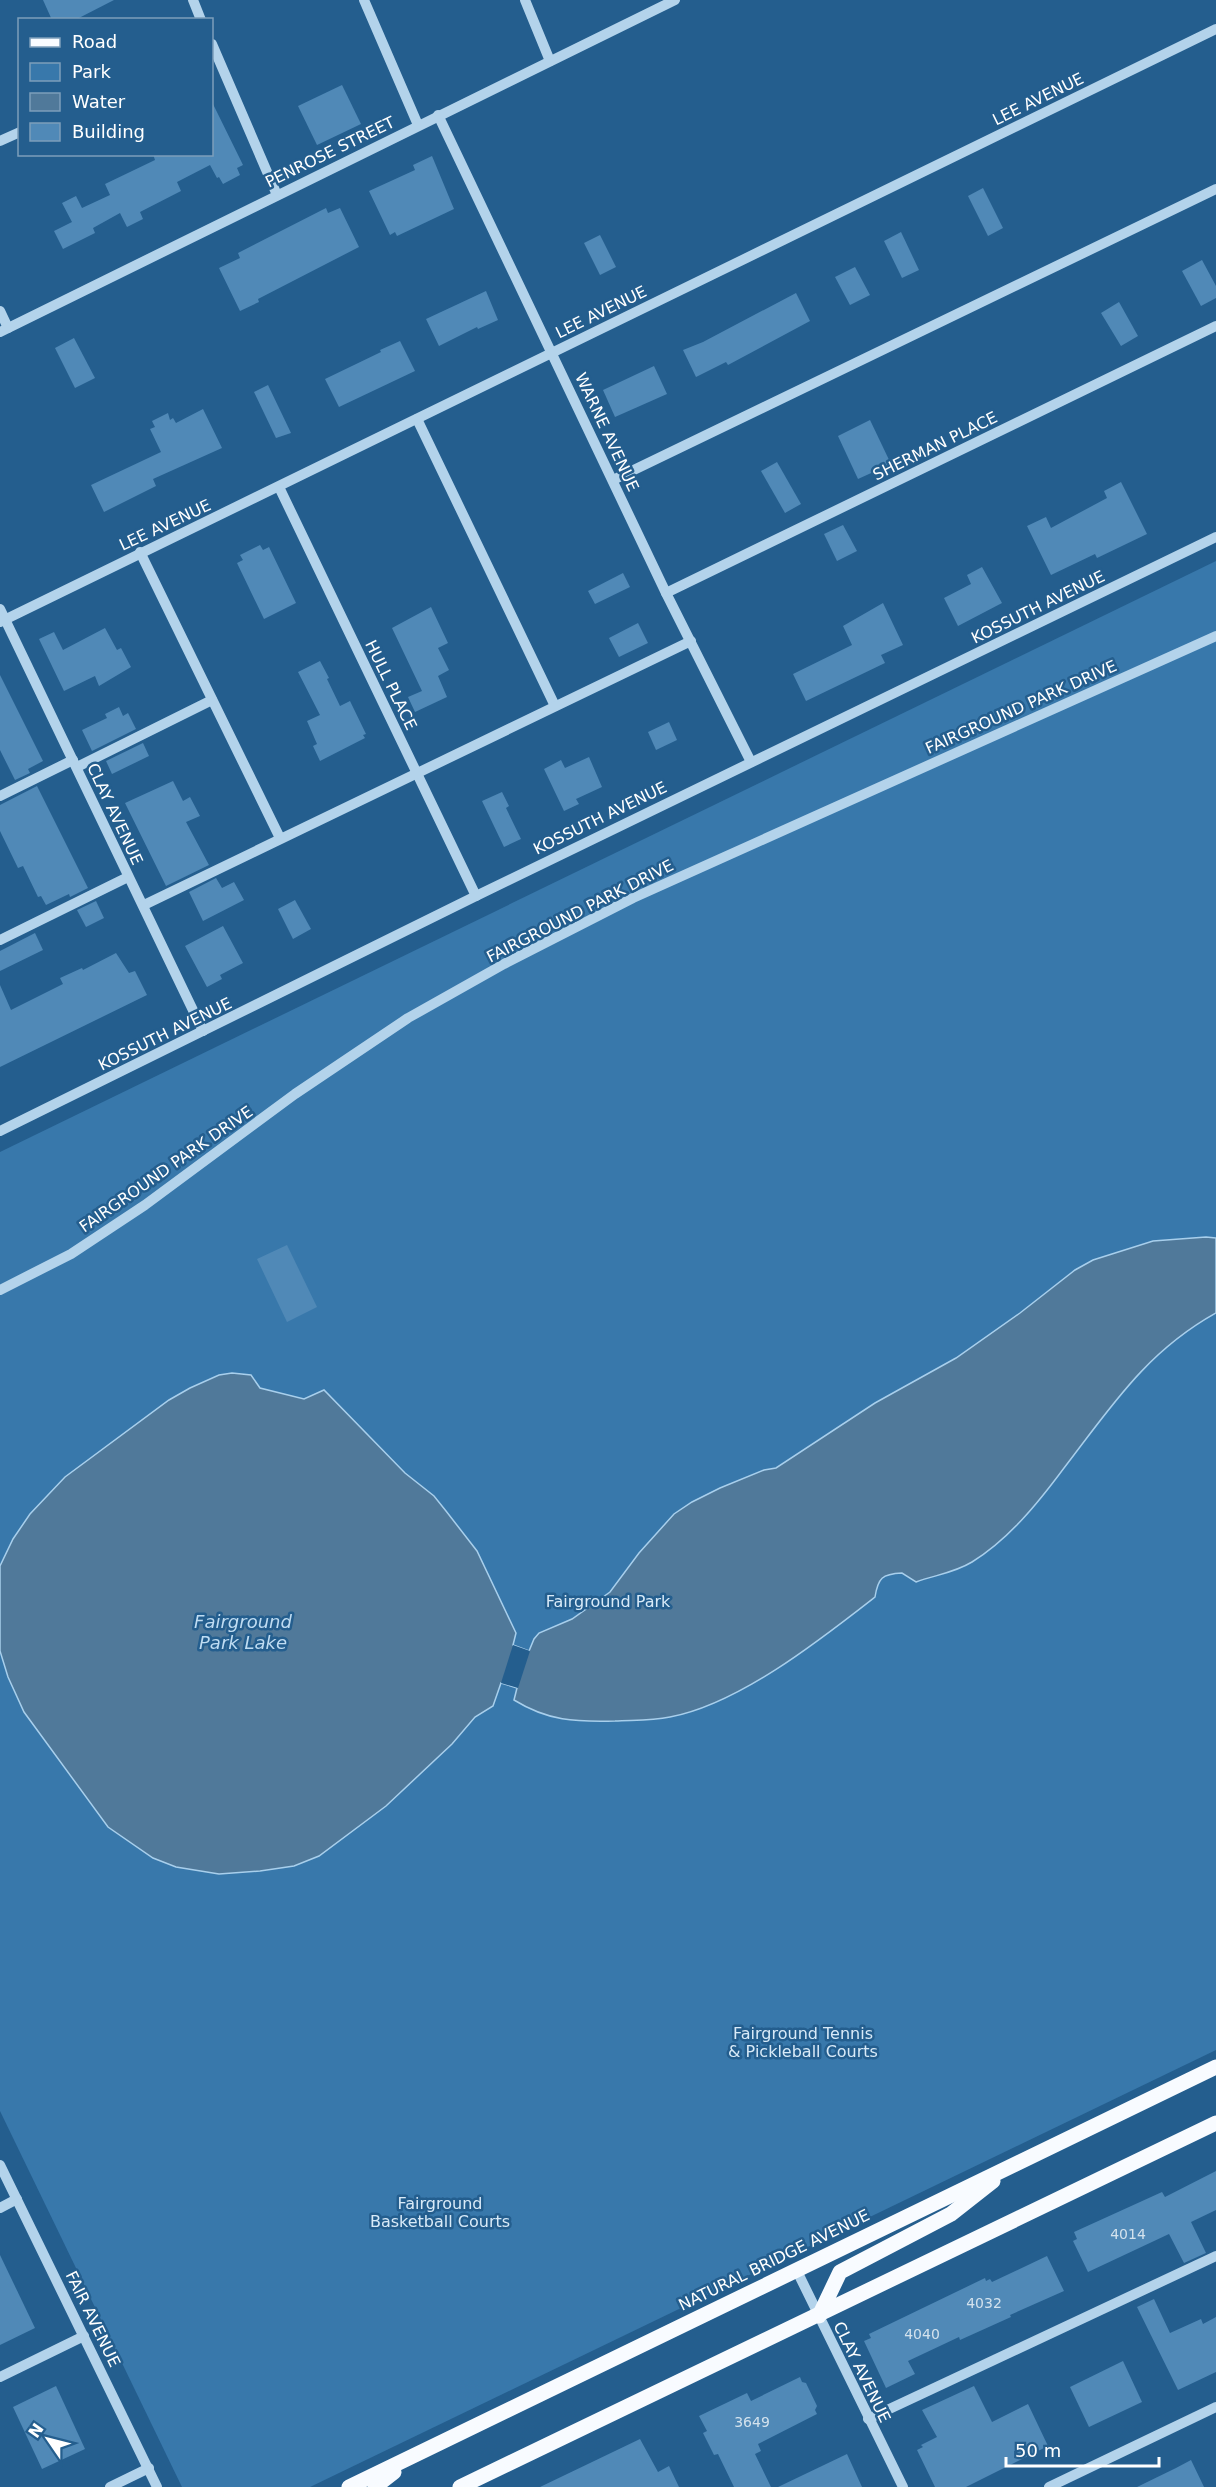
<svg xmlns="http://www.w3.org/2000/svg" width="1216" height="2487" font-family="'DejaVu Sans',sans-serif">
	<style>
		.green { fill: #3878ab }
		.water { fill: #50799a; stroke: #a8cfec; stroke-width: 1.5 }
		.pier { fill: #245e8e }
		.building { fill: #5089b7 }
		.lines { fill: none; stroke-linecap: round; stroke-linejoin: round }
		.minor { stroke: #b3d3eb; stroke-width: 10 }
		.major { stroke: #f8fbff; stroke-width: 15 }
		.labels { text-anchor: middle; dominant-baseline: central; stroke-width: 5; stroke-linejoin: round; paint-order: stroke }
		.number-label { font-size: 14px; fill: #d3e2ed }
		.street-label { font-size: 16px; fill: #fff; stroke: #245e8e }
		.park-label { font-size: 16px; fill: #d8eaf8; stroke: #245e8e }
		.water-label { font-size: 18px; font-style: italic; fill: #bfdcf2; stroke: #245e8e }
	</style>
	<rect width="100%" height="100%" fill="#245e8e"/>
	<path class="green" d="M1216 561V2050L310 2487H182L0 2111V1152Z"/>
	<path class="water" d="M1206 1237 1216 1238V1313C1146 1352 1111 1407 1064 1468 1038 1503 1009 1539 972 1562 954 1573 935 1575 916 1582L902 1573C882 1574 878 1578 875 1597 820 1640 739 1704 670 1717 651 1721 634 1720 615 1721 575 1722 548 1721 514 1700L517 1688 501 1683 493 1706 475 1717 452 1744 386 1806 319 1856 294 1866 260 1871 219 1874 176 1867 153 1858 108 1827 24 1712 8 1677 0 1651V1566L13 1539 30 1514 65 1477 169 1400 190 1388 219 1375 232 1373 251 1375 260 1388 304 1399 324 1390 405 1473 434 1496 446 1511 477 1551 516 1633 513 1645 529 1651 534 1639 539 1633 572 1619 610 1592 639 1553 674 1514 692 1502 720 1488 764 1470 776 1468 875 1403 956 1358 1020 1313 1075 1270 1093 1260 1153 1241Z"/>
	<path class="pier" d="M513 1645 530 1651 518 1688 501 1683Z"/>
	<g class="building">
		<path d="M43 0H114L75 20H52Z"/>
		<path d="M342 85 361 124 317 145 298 106Z"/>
		<path d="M212 102 243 165 237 168 240 175 223 184 219 177 217 178 210 165 177 182 181 191 140 212 143 219 127 227 120 213 93 228 95 233 63 249 54 231 72 222 62 203 76 196 82 208 110 195 105 184 155 160 153 154H212Z"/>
		<path d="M432 156 454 209 397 236 395 232 390 235 369 191 415 170 413 165Z"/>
		<path d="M983 188 1003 228 988 236 968 196Z"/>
		<path d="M326 208 328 213 340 208 359 247 258 299 259 302 240 311 219 268 240 258 238 253Z"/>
		<path d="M901 232 919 270 902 278 884 241Z"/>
		<path d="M600 235 616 267 600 275 584 243Z"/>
		<path d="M1202 260 1216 286V298L1201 306 1182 271Z"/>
		<path d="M855 267 870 295 850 305 835 277Z"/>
		<path d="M486 291 498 320 478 329 477 327 439 346 426 319Z"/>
		<path d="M796 293 810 321 728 365 726 362 696 377 683 350 703 342Z"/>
		<path d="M1119 302 1138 336 1121 346 1101 313Z"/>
		<path d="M74 338 95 378 75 388 55 348Z"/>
		<path d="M400 341 415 371 339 407 325 379 381 352 380 350Z"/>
		<path d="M654 366 667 394 615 417 603 390Z"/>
		<path d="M268 385 291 433 276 438 254 392Z"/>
		<path d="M203 409 222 448 153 479 156 486 104 512 91 485 161 452 150 429 155 427 152 421 168 413 170 420 173 418 176 423Z"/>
		<path d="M870 420 891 464 858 479 838 436Z"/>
		<path d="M777 462 801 504 785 513 761 471Z"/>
		<path d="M1121 482 1147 534 1097 558 1095 554 1051 575 1027 526 1046 517 1051 528 1107 498 1104 491Z"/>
		<path d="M843 525 857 551 837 561 824 534Z"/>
		<path d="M260 545 263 550 269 547 296 603 264 619 237 563 243 560 240 555Z"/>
		<path d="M982 567 1002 603 958 626 944 598 971 584 967 575Z"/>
		<path d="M623 573 630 587 595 604 588 591Z"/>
		<path d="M883 603 903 645 881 655 885 663 806 701 793 674 852 645 843 626Z"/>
		<path d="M431 607 448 643 438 648 449 670 438 676 447 697 415 712 408 697 422 691 392 628Z"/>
		<path d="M638 623 648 643 619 657 609 638Z"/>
		<path d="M105 628 117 650 121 648 131 667 99 686 95 676 64 691 39 639 54 632 63 650Z"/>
		<path d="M320 661 329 678 327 679 340 706 350 701 366 734 363 735 365 738 320 761 313 746 317 744 307 721 320 715 298 672Z"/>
		<path d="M0 675 43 761 28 769 30 773 15 780 0 750Z"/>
		<path d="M119 707 123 716 128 713 136 729 92 751 82 730 107 718 105 714Z"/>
		<path d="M669 722 677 740 656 750 648 732Z"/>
		<path d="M143 743 149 756 112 774 106 761Z"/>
		<path d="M589 757 602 787 576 799 579 804 564 811 544 769 561 760 565 768Z"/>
		<path d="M173 781 183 801 190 797 200 816 186 822 209 865 166 886 125 803Z"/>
		<path d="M37 786 88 888 70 897 69 894 46 905 41 896 38 897 23 866 18 868 0 831V805Z"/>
		<path d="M502 792 509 806 506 808 521 839 504 847 482 801Z"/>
		<path d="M216 878 222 888 234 882 244 900 203 921 189 892Z"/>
		<path d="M295 900 311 929 293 939 278 909Z"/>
		<path d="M96 901 104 918 86 927 77 910Z"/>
		<path d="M223 926 243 963 220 975 222 979 207 987 185 946Z"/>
		<path d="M35 933 43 950 0 971V951Z"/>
		<path d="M116 953 129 973 135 971 147 995 0 1067V985L11 1010 63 984 60 978 82 968 83 970Z"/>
		<path d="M287 1245 317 1307 287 1322 257 1259Z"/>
		<path d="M1216 2171V2210L1191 2222 1206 2253 1184 2263 1169 2234 1088 2272 1073 2241 1077 2239 1074 2232 1162 2192 1165 2197Z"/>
		<path d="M0 2255 35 2328 0 2345Z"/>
		<path d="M1047 2256 1064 2291 1010 2315 1011 2317 960 2340 959 2337 908 2361 915 2374 886 2388 864 2341 871 2338 869 2334 985 2278 986 2281 990 2279 992 2282Z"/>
		<path d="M1154 2299 1170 2333 1201 2319 1203 2324 1216 2317V2372L1178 2390 1137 2307Z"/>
		<path d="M1123 2361 1142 2402 1089 2427 1070 2387Z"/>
		<path d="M800 2377 802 2382 806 2383 817 2406 815 2410 817 2414 758 2444 761 2451 755 2454 771 2487H734L718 2454 714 2455 703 2433 707 2431 699 2416 747 2393 751 2401Z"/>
		<path d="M56 2386 85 2449 42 2469 13 2407Z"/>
		<path d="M974 2386 992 2422 1028 2404 1048 2446 966 2487H935L917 2450 923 2447 921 2445 937 2437 922 2410Z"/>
		<path d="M640 2439 658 2472 669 2466 679 2487H540Z"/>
		<path d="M847 2454 862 2487H778Z"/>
		<path d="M1191 2460 1204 2487H1137L1176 2468Z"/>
	</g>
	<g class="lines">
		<g class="minor">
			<path d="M193 0 201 20"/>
			<path d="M364 0 418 125"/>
			<path d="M525 0 550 61"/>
			<path d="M212 44 277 195"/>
			<path d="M438 115 666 593 751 762"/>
			<path d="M0 141 20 132"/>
			<path d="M0 311 8 328"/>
			<path d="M0 332 675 0"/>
			<path d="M417 419 555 706"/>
			<path d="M613 480 1216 189"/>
			<path d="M279 487 476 896"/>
			<path d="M140 552 280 838"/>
			<path d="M666 593 1216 326"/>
			<path d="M0 609 203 1031"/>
			<path d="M0 622 1216 29"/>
			<path d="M77 767 212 700"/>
			<path d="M0 796 73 760"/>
			<path d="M144 905 691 641"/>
			<path d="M0 940 128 877"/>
			<path d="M0 1131 476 896 1216 537"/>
			<path d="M0 1290 71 1254 145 1205 295 1094 408 1018 504 964 633 898 1216 636"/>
			<path d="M0 2165 157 2487"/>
			<path d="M0 2208 17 2199"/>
			<path d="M796 2269 903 2487"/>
			<path d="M0 2377 84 2336"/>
			<path d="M868 2419 1216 2256"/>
			<path d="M110 2487 149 2468"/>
			<path d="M1049 2487 1216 2407"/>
		</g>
		<g class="major">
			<path d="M819 2316 840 2272 951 2214 993 2181"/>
			<path d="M349 2487 1216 2067"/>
			<path d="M375 2487 394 2472"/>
			<path d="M460 2487 1216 2123"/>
		</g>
	</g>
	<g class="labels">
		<g class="number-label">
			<text x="1128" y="2234">4014</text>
			<text x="984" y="2303">4032</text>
			<text x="922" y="2334">4040</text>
			<text x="752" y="2422">3649</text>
		</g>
		<g class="street-label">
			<text transform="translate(1038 99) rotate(-26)">LEE AVENUE</text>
			<text transform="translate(330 152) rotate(-26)">PENROSE STREET</text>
			<text transform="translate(601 312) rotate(-26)">LEE AVENUE</text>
			<text transform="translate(607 432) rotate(65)">WARNE AVENUE</text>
			<text transform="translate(935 446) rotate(-26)">SHERMAN PLACE</text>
			<text transform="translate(165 525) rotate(-25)">LEE AVENUE</text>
			<text transform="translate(1038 607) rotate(-26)">KOSSUTH AVENUE</text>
			<text transform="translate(391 685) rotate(64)">HULL PLACE</text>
			<text transform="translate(1021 707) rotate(-24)">FAIRGROUND PARK DRIVE</text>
			<text transform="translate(115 814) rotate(65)">CLAY AVENUE</text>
			<text transform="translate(600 818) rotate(-26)">KOSSUTH AVENUE</text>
			<text transform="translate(580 911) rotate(-27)">FAIRGROUND PARK DRIVE</text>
			<text transform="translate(165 1034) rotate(-26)">KOSSUTH AVENUE</text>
			<text transform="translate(166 1169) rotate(-35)">FAIRGROUND PARK DRIVE</text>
			<text transform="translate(774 2260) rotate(-26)">NATURAL BRIDGE AVENUE</text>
			<text transform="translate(93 2319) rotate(64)">FAIR AVENUE</text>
			<text transform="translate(862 2372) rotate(64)">CLAY AVENUE</text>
		</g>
		<g class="park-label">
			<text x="608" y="1601">Fairground Park</text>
			<text x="803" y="2033">Fairground Tennis<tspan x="803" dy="18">&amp; Pickleball Courts</tspan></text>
			<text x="440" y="2203">Fairground<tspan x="440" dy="18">Basketball Courts</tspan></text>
		</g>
		<g class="water-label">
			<text x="243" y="1621">Fairground<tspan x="243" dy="21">Park Lake</tspan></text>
		</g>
	</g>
	<rect x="18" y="18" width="195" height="138" fill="#245e8e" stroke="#7c9ebb" stroke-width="1.5"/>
	<rect x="30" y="38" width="30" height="9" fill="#f8fbff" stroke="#7c9ebb" stroke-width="1.5"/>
	<text x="72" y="48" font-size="18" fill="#ffffff">Road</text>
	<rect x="30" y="63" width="30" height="18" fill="#3878ab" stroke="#7c9ebb" stroke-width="1.5"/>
	<text x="72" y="78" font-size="18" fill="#ffffff">Park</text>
	<rect x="30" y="93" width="30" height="18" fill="#50799a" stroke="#7c9ebb" stroke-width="1.5"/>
	<text x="72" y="108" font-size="18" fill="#ffffff">Water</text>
	<rect x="30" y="123" width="30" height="18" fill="#5089b7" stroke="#7c9ebb" stroke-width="1.5"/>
	<text x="72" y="138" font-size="18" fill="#ffffff">Building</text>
	<g transform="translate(48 2439) rotate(305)" stroke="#245e8e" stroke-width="4.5" paint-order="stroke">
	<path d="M0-4.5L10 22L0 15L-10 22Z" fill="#ffffff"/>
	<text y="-9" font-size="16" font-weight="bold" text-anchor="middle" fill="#ffffff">N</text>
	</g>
	<path d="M1006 2457v9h153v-9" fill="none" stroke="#ffffff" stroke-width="3"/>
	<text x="1015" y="2457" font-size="18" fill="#ffffff" stroke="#245e8e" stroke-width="4.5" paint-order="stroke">50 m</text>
</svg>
